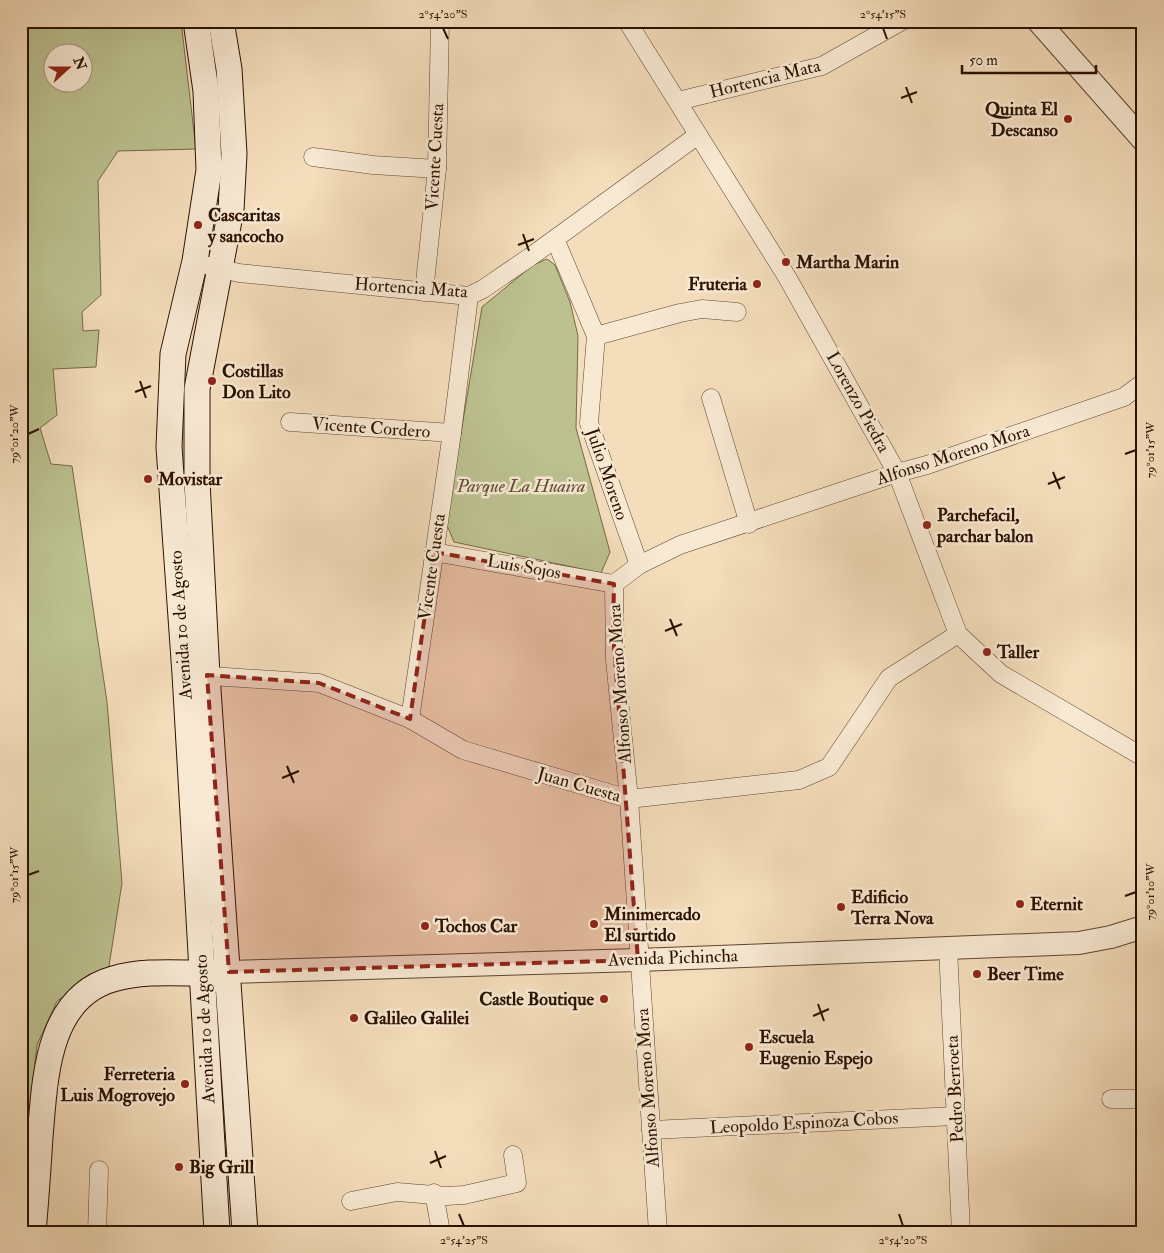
<svg xmlns="http://www.w3.org/2000/svg" width="1164" height="1253" font-family="'IM FELL Double Pica',serif">
	<style>
		.green { fill: #bcc190; stroke: #746948; fill-rule: evenodd }
		.lines { fill: none; stroke-linecap: round; stroke-linejoin: round }
		.minor-casing { stroke: #5e442f; stroke-width: 19 }
		.tertiary-casing { stroke: #5e442f; stroke-width: 24 }
		.secondary-casing { stroke: #2c1100; stroke-width: 27 }
		.minor { stroke: #f8e9d3; stroke-width: 18 }
		.tertiary { stroke: #f8e9d3; stroke-width: 22 }
		.secondary { stroke: #f8e9d3; stroke-width: 25 }
		.marked { fill: #8f2418; fill-opacity: 0.2; stroke: #8f2418; stroke-width: 4; stroke-dasharray: 10 6; stroke-linejoin: round }
		.ticks { fill: none; stroke: #2c1100; stroke-width: 2 }
		.poi-dot { fill: #8f2418; stroke: #f8e9d3; stroke-width: 2 }
		.labels { text-anchor: middle; dominant-baseline: central; stroke-width: 5; stroke-linejoin: round; paint-order: stroke }
		.street-label { font-size: 18px; fill: #2c1100; stroke: #f8e9d3 }
		.poi-label { font-size: 18px; font-weight: bold; fill: #2c1100; stroke: #f8e9d3; text-anchor: start }
		.park-label { font-size: 18px; font-style: italic; fill: #5e4f32; stroke: #f8e9d3 }
		.neatline { fill: none; stroke: #2c1100; stroke-width: 2 }
		.ticks-label { font-size: 12px; text-anchor: middle; fill: #2c1100 }
	</style>
	<rect width="100%" height="100%" fill="#f4ddbb"/>
	<filter id="stains"><feTurbulence type="fractalNoise" baseFrequency=".004" numOctaves="4"/><feColorMatrix values="0 0 0 0 .2 0 0 0 0 .09 0 0 0 0 .02 0 0 0 .5 -.17"/></filter>
	<radialGradient id="worn" r=".72"><stop offset=".6" stop-color="#630" stop-opacity="0"/><stop offset="1" stop-color="#630" stop-opacity=".3"/></radialGradient>
	<g class="green">
		<path d="M21 21H181L196 149 118 151 98 181 101 295 82 312 83 331 99 330 96 367 53 369 57 415 40 428 51 464 72 466 107 702 122 883 109 966 57 1001 37 1045 26 1145 22 1232ZM52 52H82V82H52Z"/>
		<path d="M547 259 555 265 570 302 578 336 576 428 610 552 601 573 454 542 446 523 482 307 533 265Z"/>
	</g>
	<g class="lines">
		<g class="minor-casing">
			<g id="minor">
				<path d="M627 21 787 277 897 473 958 634 1001 674 1143 757"/>
				<path d="M678 101 822 66 902 21"/>
				<path d="M313 157 373 165 437 169"/>
				<path d="M555 239 596 336 589 423 639 565"/>
				<path d="M209 266 239 273 469 296 483 289 530 257 698 135"/>
				<path d="M424 292 437 169 440 21"/>
				<path d="M596 336 680 313 702 309 737 312"/>
				<path d="M711 398 749 524"/>
				<path d="M290 422 452 433"/>
				<path d="M434 552 614 584"/>
				<path d="M196 675 319 683 410 719 463 750 629 799 799 780 829 767 889 678 958 634"/>
				<path d="M410 719 452 433 469 296"/>
				<path d="M948 947 961 1232"/>
				<path d="M1111 1099H1143"/>
				<path d="M651 1130 956 1116"/>
				<path d="M434 1193 441 1232"/>
				<path d="M351 1201 397 1192 446 1196 464 1195 517 1183 513 1155"/>
				<path d="M97 1232 99 1170"/>
				<path d="M658 1232 629 799 615 660 614 584 639 565 680 545 897 473 927 465 1124 397 1143 383"/>
			</g>
		</g>
		<g class="tertiary-casing">
			<g id="tertiary">
				<path d="M1038 21 1143 140"/>
				<path d="M229 972 638 960 1079 943 1111 937 1143 927"/>
			</g>
		</g>
		<g class="secondary-casing">
			<g id="secondary">
				<path d="M196 21 206 91 209 170 195 261 173 354 169 447 185 674 217 1232"/>
				<path d="M221 21 229 69 234 154 231 210 197 389V481L207 675 245 1232"/>
				<path d="M33 1232C36 1200 38 1169 40 1137 45 1081 46 998 113 979 147 969 183 974 218 973"/>
			</g>
		</g>
		<use href="#minor" class="minor"/>
		<use href="#tertiary" class="tertiary"/>
		<use href="#secondary" class="secondary"/>
	</g>
	<path class="marked" d="M434 552 614 584 613 633 638 960 229 972 207 675 319 683 410 719Z"/>
	<path class="ticks" d="M443 28 448 39M883 28 887 39M906 87 912 103M901 98 917 92M523 234 529 251M518 245 534 239M140 381 146 398M135 392 151 386M28 434 39 429M1125 454 1136 450M1053 472 1060 489M1048 484 1065 477M670 619 677 636M665 631 682 624M287 766 294 783M282 778 299 771M28 875 39 871M1125 896 1136 892M818 1004 824 1021M813 1016 829 1009M435 1151 441 1168M430 1163 446 1156M459 1214 464 1226M899 1214 903 1226"/>
	<g class="poi-dot">
		<circle cx="1068" cy="119" r="5"/>
		<circle cx="198" cy="225" r="5"/>
		<circle cx="786" cy="262" r="5"/>
		<circle cx="757" cy="284" r="5"/>
		<circle cx="212" cy="381" r="5"/>
		<circle cx="148" cy="479" r="5"/>
		<circle cx="927" cy="525" r="5"/>
		<circle cx="987" cy="652" r="5"/>
		<circle cx="1020" cy="904" r="5"/>
		<circle cx="841" cy="907" r="5"/>
		<circle cx="594" cy="924" r="5"/>
		<circle cx="425" cy="926" r="5"/>
		<circle cx="977" cy="974" r="5"/>
		<circle cx="604" cy="999" r="5"/>
		<circle cx="354" cy="1018" r="5"/>
		<circle cx="749" cy="1047" r="5"/>
		<circle cx="185" cy="1084" r="5"/>
		<circle cx="179" cy="1167" r="5"/>
	</g>
	<g class="labels">
		<g class="street-label">
			<text transform="translate(765 79) rotate(-14)">Hortencia Mata</text>
			<text transform="translate(435 157) rotate(-87)">Vicente Cuesta</text>
			<text transform="translate(411 288) rotate(4)">Hortencia Mata</text>
			<text transform="translate(858 402) rotate(61)">Lorenzo Piedra</text>
			<text transform="translate(371 428) rotate(4)">Vicente Cordero</text>
			<text transform="translate(953 455) rotate(-18)">Alfonso Moreno Mora</text>
			<text transform="translate(607 474) rotate(71)">Julio Moreno</text>
			<text transform="translate(432 567) rotate(-82)">Vicente Cuesta</text>
			<text transform="translate(524 567) rotate(10)">Luis Sojos</text>
			<text transform="translate(181 625) rotate(-94)">Avenida 10 de Agosto</text>
			<text transform="translate(620 684) rotate(-94)">Alfonso Moreno Mora</text>
			<text transform="translate(579 785) rotate(16)">Juan Cuesta</text>
			<text transform="translate(673 958) rotate(-2)">Avenida Pichincha</text>
			<text transform="translate(205 1029) rotate(-93)">Avenida 10 de Agosto</text>
			<text transform="translate(648 1088) rotate(-94)">Alfonso Moreno Mora</text>
			<text transform="translate(955 1089) rotate(-93)">Pedro Berroeta</text>
			<text transform="translate(804 1123) rotate(-3)">Leopoldo Espinoza Cobos</text>
		</g>
		<g class="poi-label">
			<text x="1058" y="109" text-anchor="end">Quinta El<tspan x="1058" dy="21">Descanso</tspan></text>
			<text x="208" y="215">Cascaritas<tspan x="208" dy="21">y sancocho</tspan></text>
			<text x="796" y="262">Martha Marin</text>
			<text x="747" y="284" text-anchor="end">Fruteria</text>
			<text x="222" y="371">Costillas<tspan x="222" dy="21">Don Lito</tspan></text>
			<text x="158" y="479">Movistar</text>
			<text x="937" y="515">Parchefacil,<tspan x="937" dy="21">parchar balon</tspan></text>
			<text x="997" y="652">Taller</text>
			<text x="851" y="897">Edificio<tspan x="851" dy="21">Terra Nova</tspan></text>
			<text x="1030" y="904">Eternit</text>
			<text x="604" y="914">Minimercado<tspan x="604" dy="21">El surtido</tspan></text>
			<text x="435" y="926">Tochos Car</text>
			<text x="987" y="974">Beer Time</text>
			<text x="594" y="999" text-anchor="end">Castle Boutique</text>
			<text x="364" y="1018">Galileo Galilei</text>
			<text x="759" y="1037">Escuela<tspan x="759" dy="21">Eugenio Espejo</tspan></text>
			<text x="175" y="1074" text-anchor="end">Ferreteria<tspan x="175" dy="21">Luis Mogrovejo</tspan></text>
			<text x="189" y="1167">Big Grill</text>
		</g>
		<g class="park-label">
			<text x="521" y="486">Parque La Huaira</text>
		</g>
	</g>
	<rect width="1164" height="1253" fill="none" stroke="#f4ddbb" stroke-width="55"/>
	<g transform="translate(68 68) rotate(69)"><circle r="24" fill="#f8e9d3" stroke="#a6937f"/>
	<path d="M0-4L9 19L0 12L-9 19Z" fill="#8f2418"/>
	<text y="-8" font-size="14" font-weight="bold" text-anchor="middle" fill="#2c1100">N</text>
	</g>
	<path d="M962 65v8h134v-8" fill="none" stroke="#2c1100" stroke-width="2.5"/>
	<text x="969" y="65" font-size="15" fill="#2c1100" stroke="#f8e9d3" stroke-width="4" paint-order="stroke">50 m</text>
	<rect x="28" y="28" width="1108" height="1198" class="neatline"/>
	<g class="ticks-label">
		<text x="443" y="18">2°54'20"S</text>
		<text x="883" y="18">2°54'15"S</text>
		<text transform="translate(14 434) rotate(-90)" y="4">79°01'20"W</text>
		<text transform="translate(1150 450) rotate(-90)" y="4">79°01'15"W</text>
		<text transform="translate(14 875) rotate(-90)" y="4">79°01'15"W</text>
		<text transform="translate(1150 892) rotate(-90)" y="4">79°01'10"W</text>
		<text x="464" y="1244">2°54'25"S</text>
		<text x="903" y="1244">2°54'20"S</text>
	</g>
	<rect width="100%" height="100%" filter="url(#stains)"/>
	<rect width="100%" height="100%" fill="url(#worn)"/>
</svg>
